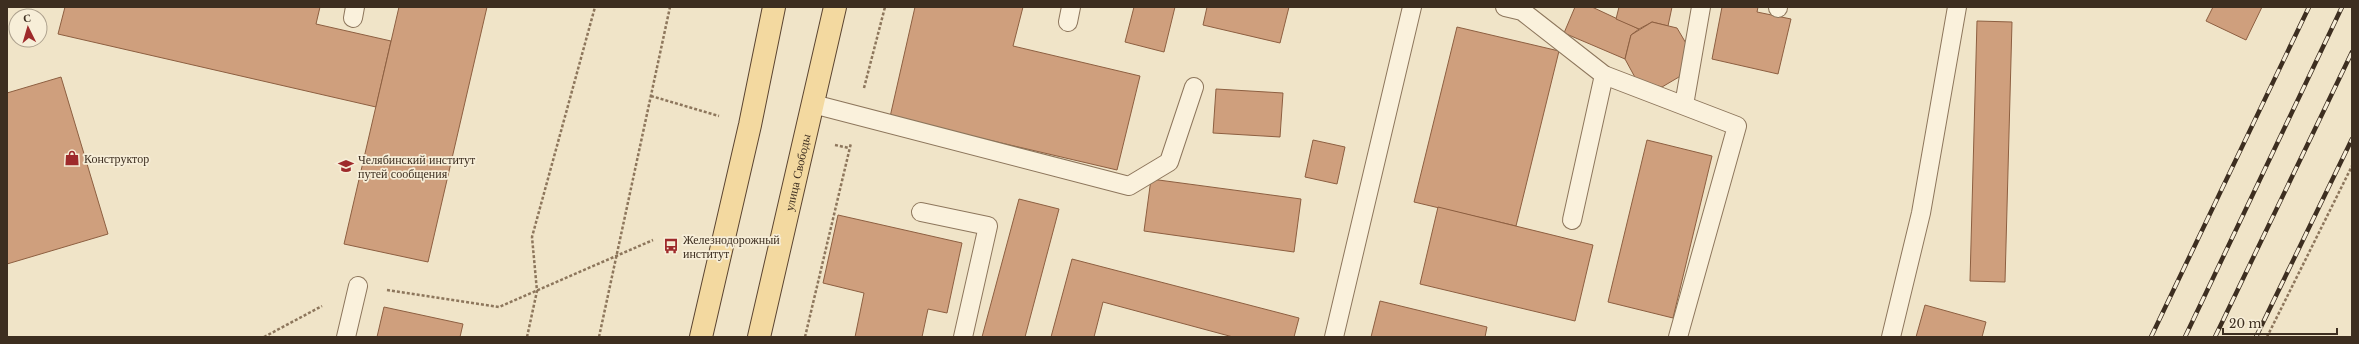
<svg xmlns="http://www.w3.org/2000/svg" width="2359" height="344" font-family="'Libre Baskerville',serif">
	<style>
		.building { fill: #cf9f7d; stroke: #8d5f41 }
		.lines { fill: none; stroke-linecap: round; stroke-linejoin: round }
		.lane-casing { stroke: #8d765c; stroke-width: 20 }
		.primary-casing { stroke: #5b4430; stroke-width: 24 }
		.path { stroke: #8d765c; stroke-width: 2.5; stroke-dasharray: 3 2; stroke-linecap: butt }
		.lane { stroke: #faf1dc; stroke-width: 18 }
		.primary { stroke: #f3d9a0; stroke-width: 22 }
		.rail-casing { stroke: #3d2e20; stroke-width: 4.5 }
		.rail { stroke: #f7eed8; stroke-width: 3; stroke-dasharray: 9; stroke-linecap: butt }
		.labels { text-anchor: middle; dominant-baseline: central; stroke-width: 3.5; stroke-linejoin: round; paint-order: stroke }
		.poi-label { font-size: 12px; fill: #3d2e20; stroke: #f7eed8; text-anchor: start }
		.street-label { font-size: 12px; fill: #3d2e20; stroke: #f7eed8 }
	</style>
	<rect width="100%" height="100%" fill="#f0e4c8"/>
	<g class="building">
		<path d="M65 7H320L316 24 391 41 376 107 58 34Z"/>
		<path d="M399 7H487L428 262 344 244Z"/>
		<path d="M915 7H1023L1013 46 1140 76 1117 170 890 117Z"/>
		<path d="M1134 7H1175L1164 52 1125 42Z"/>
		<path d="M1207 7H1289L1280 43 1203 25Z"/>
		<path d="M1575 7H1592L1639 29 1631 35 1625 59 1564 33Z"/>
		<path d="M1619 7H1672L1668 26 1652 22 1639 29 1616 19Z"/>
		<path d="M1722 7H1758L1757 12 1791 19 1778 74 1712 59Z"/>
		<path d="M2213 7H2262L2246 40 2206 21Z"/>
		<path d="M1977 21 2012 22 2005 282 1970 281Z"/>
		<path d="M1652 22 1677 28 1690 50 1684 74 1662 87 1637 81 1625 59 1631 35Z"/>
		<path d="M1457 27 1559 51 1516 226 1414 202Z"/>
		<path d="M61 77 108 234 7 264V93Z"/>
		<path d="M1216 89 1283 93 1280 137 1213 133Z"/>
		<path d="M1313 140 1345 147 1337 184 1305 177Z"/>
		<path d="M1647 140 1712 156 1673 318 1608 302Z"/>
		<path d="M1151 179 1301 199 1294 252 1144 231Z"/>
		<path d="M1019 199 1059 209 1025 337H982Z"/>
		<path d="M1438 207 1593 245 1575 321 1420 284Z"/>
		<path d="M838 215 962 243 947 313 928 309 922 337H855L864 293 823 283Z"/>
		<path d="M1072 259 1299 318 1294 337H1233L1103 302 1094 337H1051Z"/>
		<path d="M1380 301 1487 327 1485 337H1371Z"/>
		<path d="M1925 305 1986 322 1982 337H1916Z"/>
		<path d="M384 307 463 324 460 337H377Z"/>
	</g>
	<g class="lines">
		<g class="lane-casing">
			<g id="lane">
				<path d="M1505 7 1522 11 1604 75 1737 126 1678 337"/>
				<path d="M1778 8V7"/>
				<path d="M353 18 355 7"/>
				<path d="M1068 22 1071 7"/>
				<path d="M813 104 1129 186 1169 162 1194 87"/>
				<path d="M1684 105 1701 7"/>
				<path d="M921 212 988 226 963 337"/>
				<path d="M1572 220 1604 75"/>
				<path d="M346 337 358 286"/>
				<path d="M1334 337 1412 7"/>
				<path d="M1891 337 1921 213 1957 7"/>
			</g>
		</g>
		<g class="primary-casing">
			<g id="primary">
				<path d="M701 337 750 125 774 7"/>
				<path id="s1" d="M759 337 835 7"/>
			</g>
		</g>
		<g class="path">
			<path d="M864 88 885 7"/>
			<path d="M651 96 719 116"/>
			<path d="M835 145 849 148"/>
			<path d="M387 290 499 307 653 240"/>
			<path d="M264 337 322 306"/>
			<path d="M527 337 537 291 532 237 595 7"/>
			<path d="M599 337 670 7"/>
			<path d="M805 337 851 143"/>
			<path d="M2267 337 2352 166"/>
		</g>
		<use href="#lane" class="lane"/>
		<use href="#primary" class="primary"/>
		<g class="rail-casing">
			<g id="rail">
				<path d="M2151 337 2309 7"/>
				<path d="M2185 337 2342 7"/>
				<path d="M2215 337 2352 52"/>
				<path d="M2256 337 2352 139"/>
			</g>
		</g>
		<use href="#rail" class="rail"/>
	</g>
	<defs>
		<g id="shop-bare" transform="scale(1.2)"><path d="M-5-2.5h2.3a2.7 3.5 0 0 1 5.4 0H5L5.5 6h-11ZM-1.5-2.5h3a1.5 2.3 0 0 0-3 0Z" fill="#9e2a2b" stroke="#f7eed8" stroke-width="2.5" paint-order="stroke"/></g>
		<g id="university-bare" transform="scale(1.2)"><path d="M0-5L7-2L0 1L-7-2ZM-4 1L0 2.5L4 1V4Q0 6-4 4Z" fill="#9e2a2b" stroke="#f7eed8" stroke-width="2.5" paint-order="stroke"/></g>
		<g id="bus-bare" transform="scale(1.2)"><path d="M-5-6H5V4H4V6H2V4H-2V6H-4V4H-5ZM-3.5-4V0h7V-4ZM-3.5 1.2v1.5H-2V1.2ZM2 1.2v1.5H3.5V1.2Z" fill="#9e2a2b" stroke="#f7eed8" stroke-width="2.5" paint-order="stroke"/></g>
	</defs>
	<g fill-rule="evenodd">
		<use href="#shop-bare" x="72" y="158"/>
		<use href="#university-bare" x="346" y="166"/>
		<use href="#bus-bare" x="671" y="246"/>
	</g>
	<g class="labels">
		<g class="poi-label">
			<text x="84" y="158">Конструктор</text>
			<text x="358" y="159">Челябинский институт<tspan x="358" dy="14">путей сообщения</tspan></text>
			<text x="683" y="239">Железнодорожный<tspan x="683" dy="14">институт</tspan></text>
		</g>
		<g class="street-label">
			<text stroke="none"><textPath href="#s1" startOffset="169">улица Свободы</textPath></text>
		</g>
	</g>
	<rect width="2359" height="344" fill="none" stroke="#3d2e20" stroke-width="16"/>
	<g transform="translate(28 28) rotate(355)"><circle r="19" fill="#f7eed8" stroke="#ada18e"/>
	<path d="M0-3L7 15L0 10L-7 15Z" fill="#9e2a2b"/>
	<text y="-6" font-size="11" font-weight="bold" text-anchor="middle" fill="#3d2e20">С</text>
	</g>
	<path d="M2223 328v6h114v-6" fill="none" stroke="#3d2e20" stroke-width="2"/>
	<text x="2229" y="328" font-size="12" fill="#3d2e20" stroke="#f7eed8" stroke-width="3" paint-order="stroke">20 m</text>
</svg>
